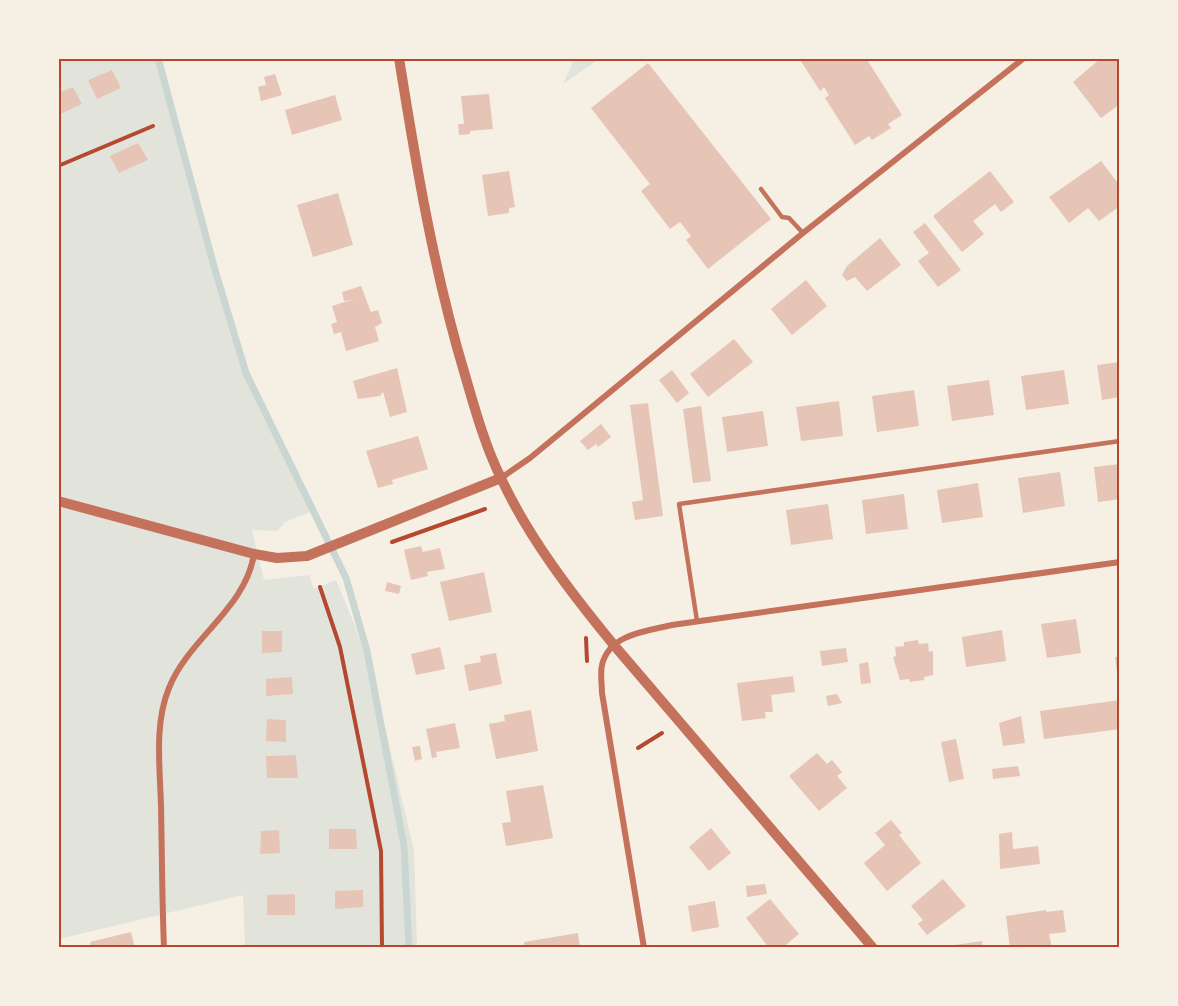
<svg xmlns="http://www.w3.org/2000/svg" width="1178" height="1006" font-family="Georgia,serif">
	<style>
		.green { fill: #e2e4dc }
		.lines { fill: none; stroke-linecap: round; stroke-linejoin: round }
		.stream { stroke: #c9d6d2; stroke-width: 7 }
		.building { fill: #e6c5b7 }
		.path { stroke: #b5482f; stroke-width: 4 }
		.service { stroke: #c5725c; stroke-width: 4.5 }
		.minor { stroke: #c5725c; stroke-width: 6 }
		.tertiary { stroke: #c5725c; stroke-width: 10 }
		.neatline { fill: none; stroke: #b5482f; stroke-width: 2 }
	</style>
	<rect width="100%" height="100%" fill="#f6efe4"/>
	<g class="green">
		<path d="M574 58 599 59 563 84 574 59Z"/>
		<path d="M58 59H157L231 334 310 512 285 522 277 531 252 530 264 580 309 575 314 589 336 580 355 626 376 688 414 851 417 947H245L243 895 59 939Z"/>
	</g>
	<g class="lines">
		<path class="stream" d="M158 58 215 270 246 373 346 578 367 651 404 846 409 948"/>
	</g>
	<g class="building">
		<path d="M799 58H866L902 115 888 124 891 128 872 140 869 136 855 145 825 98 829 95 824 87 820 91Z"/>
		<path d="M1101 58H1120V104L1101 118 1073 82Z"/>
		<path d="M648 63 771 219 708 269 686 240 691 236 680 222 670 229 641 191 650 184 591 108Z"/>
		<path d="M112 70 121 88 97 99 88 80Z"/>
		<path d="M275 74 282 95 261 101 258 87 266 85 264 77Z"/>
		<path d="M73 87 82 104 58 115V93Z"/>
		<path d="M489 94 493 129 470 131V134L459 135 458 124H464L461 96Z"/>
		<path d="M335 95 342 120 292 135 285 110Z"/>
		<path d="M138 143 148 160 119 173 110 156Z"/>
		<path d="M1101 161 1120 186V206L1099 221 1088 208 1069 223 1049 197Z"/>
		<path d="M509 171 515 207 509 208V213L488 216 482 175Z"/>
		<path d="M990 171 1014 202 1001 212 995 204 973 221 984 234 962 252 933 216Z"/>
		<path d="M338 193 353 245 313 257 297 205Z"/>
		<path d="M925 223 961 270 938 287 918 261 929 253 913 232Z"/>
		<path d="M880 238 901 265 867 291 855 277 847 281 842 275 847 266Z"/>
		<path d="M806 280 827 306 792 335 771 309Z"/>
		<path d="M361 286 371 312 378 310 382 323 375 327 379 341 346 351 341 332 334 334 331 324 337 322 332 306 354 299 344 301 342 292Z"/>
		<path d="M734 339 753 362 708 397 690 374Z"/>
		<path d="M1120 362V397L1102 400 1097 365Z"/>
		<path d="M397 368 407 412 390 417 383 392 380 396 358 399 353 381Z"/>
		<path d="M672 370 689 393 677 403 659 380Z"/>
		<path d="M1064 370 1069 404 1026 410 1021 376Z"/>
		<path d="M989 380 994 415 952 421 947 386Z"/>
		<path d="M914 390 919 426 877 432 872 396Z"/>
		<path d="M839 401 843 436 801 441 796 407Z"/>
		<path d="M648 403 663 516 635 520 632 502 643 500 630 405Z"/>
		<path d="M701 406 711 481 693 483 683 409Z"/>
		<path d="M763 411 768 446 727 452 722 417Z"/>
		<path d="M601 424 611 437 598 447 596 444 588 450 580 441Z"/>
		<path d="M418 436 428 469 392 480 393 484 378 488 366 451Z"/>
		<path d="M1120 464V499L1098 502 1094 467Z"/>
		<path d="M1060 472 1065 506 1023 513 1018 478Z"/>
		<path d="M978 483 983 517 942 523 937 490Z"/>
		<path d="M904 494 908 529 866 534 862 500Z"/>
		<path d="M828 504 833 539 791 545 786 510Z"/>
		<path d="M421 546 423 552 440 548 445 569 427 572 428 576 411 580 404 550Z"/>
		<path d="M484 572 492 612 449 621 440 582Z"/>
		<path d="M387 582 401 586 399 594 385 591Z"/>
		<path d="M1076 619 1081 653 1047 658 1041 624Z"/>
		<path d="M1002 630 1006 661 966 667 962 637Z"/>
		<path d="M262 631H282V652L262 653Z"/>
		<path d="M918 640 919 644 928 643 929 652 933 651V675L924 677V680L910 682 909 679 900 680 893 657 896 656 895 647 904 646V642Z"/>
		<path d="M440 647 445 669 416 675 411 654Z"/>
		<path d="M846 648 848 662 822 666 820 651Z"/>
		<path d="M496 653 502 684 469 691 464 665 481 662 480 656Z"/>
		<path d="M1115 657H1120V672H1117Z"/>
		<path d="M868 662 871 683 861 684 859 664Z"/>
		<path d="M793 676 795 692 771 695 773 712H765L766 718 742 721 737 683Z"/>
		<path d="M292 677 293 694 266 696V679Z"/>
		<path d="M837 694 842 703 828 706 826 696Z"/>
		<path d="M1120 700V729L1044 739 1040 711Z"/>
		<path d="M531 710 538 751 496 759 489 724 505 721 504 715Z"/>
		<path d="M1021 716 1025 743 1003 746 999 723Z"/>
		<path d="M267 719 286 720V742L266 741Z"/>
		<path d="M455 723 460 748 436 752 437 757 432 758 426 729Z"/>
		<path d="M956 739 964 779 949 782 941 742Z"/>
		<path d="M420 746 422 759 415 761 412 747Z"/>
		<path d="M817 753 827 764 832 760 842 772 837 776 847 788 819 811 789 776Z"/>
		<path d="M296 755 298 778H267L266 756Z"/>
		<path d="M1018 766 1020 776 993 779 992 769Z"/>
		<path d="M543 785 553 838 506 846 502 823 511 822 506 791Z"/>
		<path d="M891 820 902 833 899 835 921 863 887 891 864 863 885 845 875 833Z"/>
		<path d="M711 828 731 853 709 871 689 847Z"/>
		<path d="M329 829H356L357 849H329Z"/>
		<path d="M279 830 280 853 260 854 261 831Z"/>
		<path d="M1012 832 1013 849 1038 846 1040 864 1000 869 999 834Z"/>
		<path d="M943 879 966 906 927 935 918 924 923 920 911 906Z"/>
		<path d="M765 884 767 894 747 897 746 886Z"/>
		<path d="M363 890V907L335 909V891Z"/>
		<path d="M295 894V915H267V895Z"/>
		<path d="M770 899 799 934 782 948H769L746 918Z"/>
		<path d="M715 901 719 927 692 932 688 906Z"/>
		<path d="M1046 910V912L1063 910 1066 932 1049 934 1052 948H1010L1006 916Z"/>
		<path d="M131 932 135 948H91L90 942Z"/>
		<path d="M578 933 580 948H525L524 942Z"/>
		<path d="M982 941 983 948H949V946Z"/>
	</g>
	<g class="lines">
		<g class="path">
			<path d="M58 166 153 126"/>
			<path d="M392 542 485 509"/>
			<path d="M320 587 340 647 381 851 382 948"/>
			<path d="M586 638 587 661"/>
			<path d="M638 748 662 733"/>
		</g>
		<g class="service">
			<path d="M761 189 782 217 789 218 803 233"/>
			<path d="M697 621 679 504 1120 441"/>
		</g>
		<g class="minor">
			<path d="M501 478 530 458 803 233 1024 58"/>
			<path d="M164 948C162 900 162 853 161 806 160 767 154 724 169 688 189 638 246 608 254 554"/>
			<path d="M644 948 602 693C602 685 600 673 602 665 609 634 647 631 672 625L1120 562"/>
		</g>
		<g class="tertiary">
			<path d="M399 58C416 165 434 272 465 375 475 409 485 446 501 478 528 537 572 594 613 644L873 948"/>
			<path d="M58 501 254 554 277 558 307 556 501 478"/>
		</g>
	</g>
	<rect width="1178" height="1006" fill="none" stroke="#f6efe4" stroke-width="120"/>
	<rect x="60" y="60" width="1058" height="886" class="neatline"/>
</svg>
